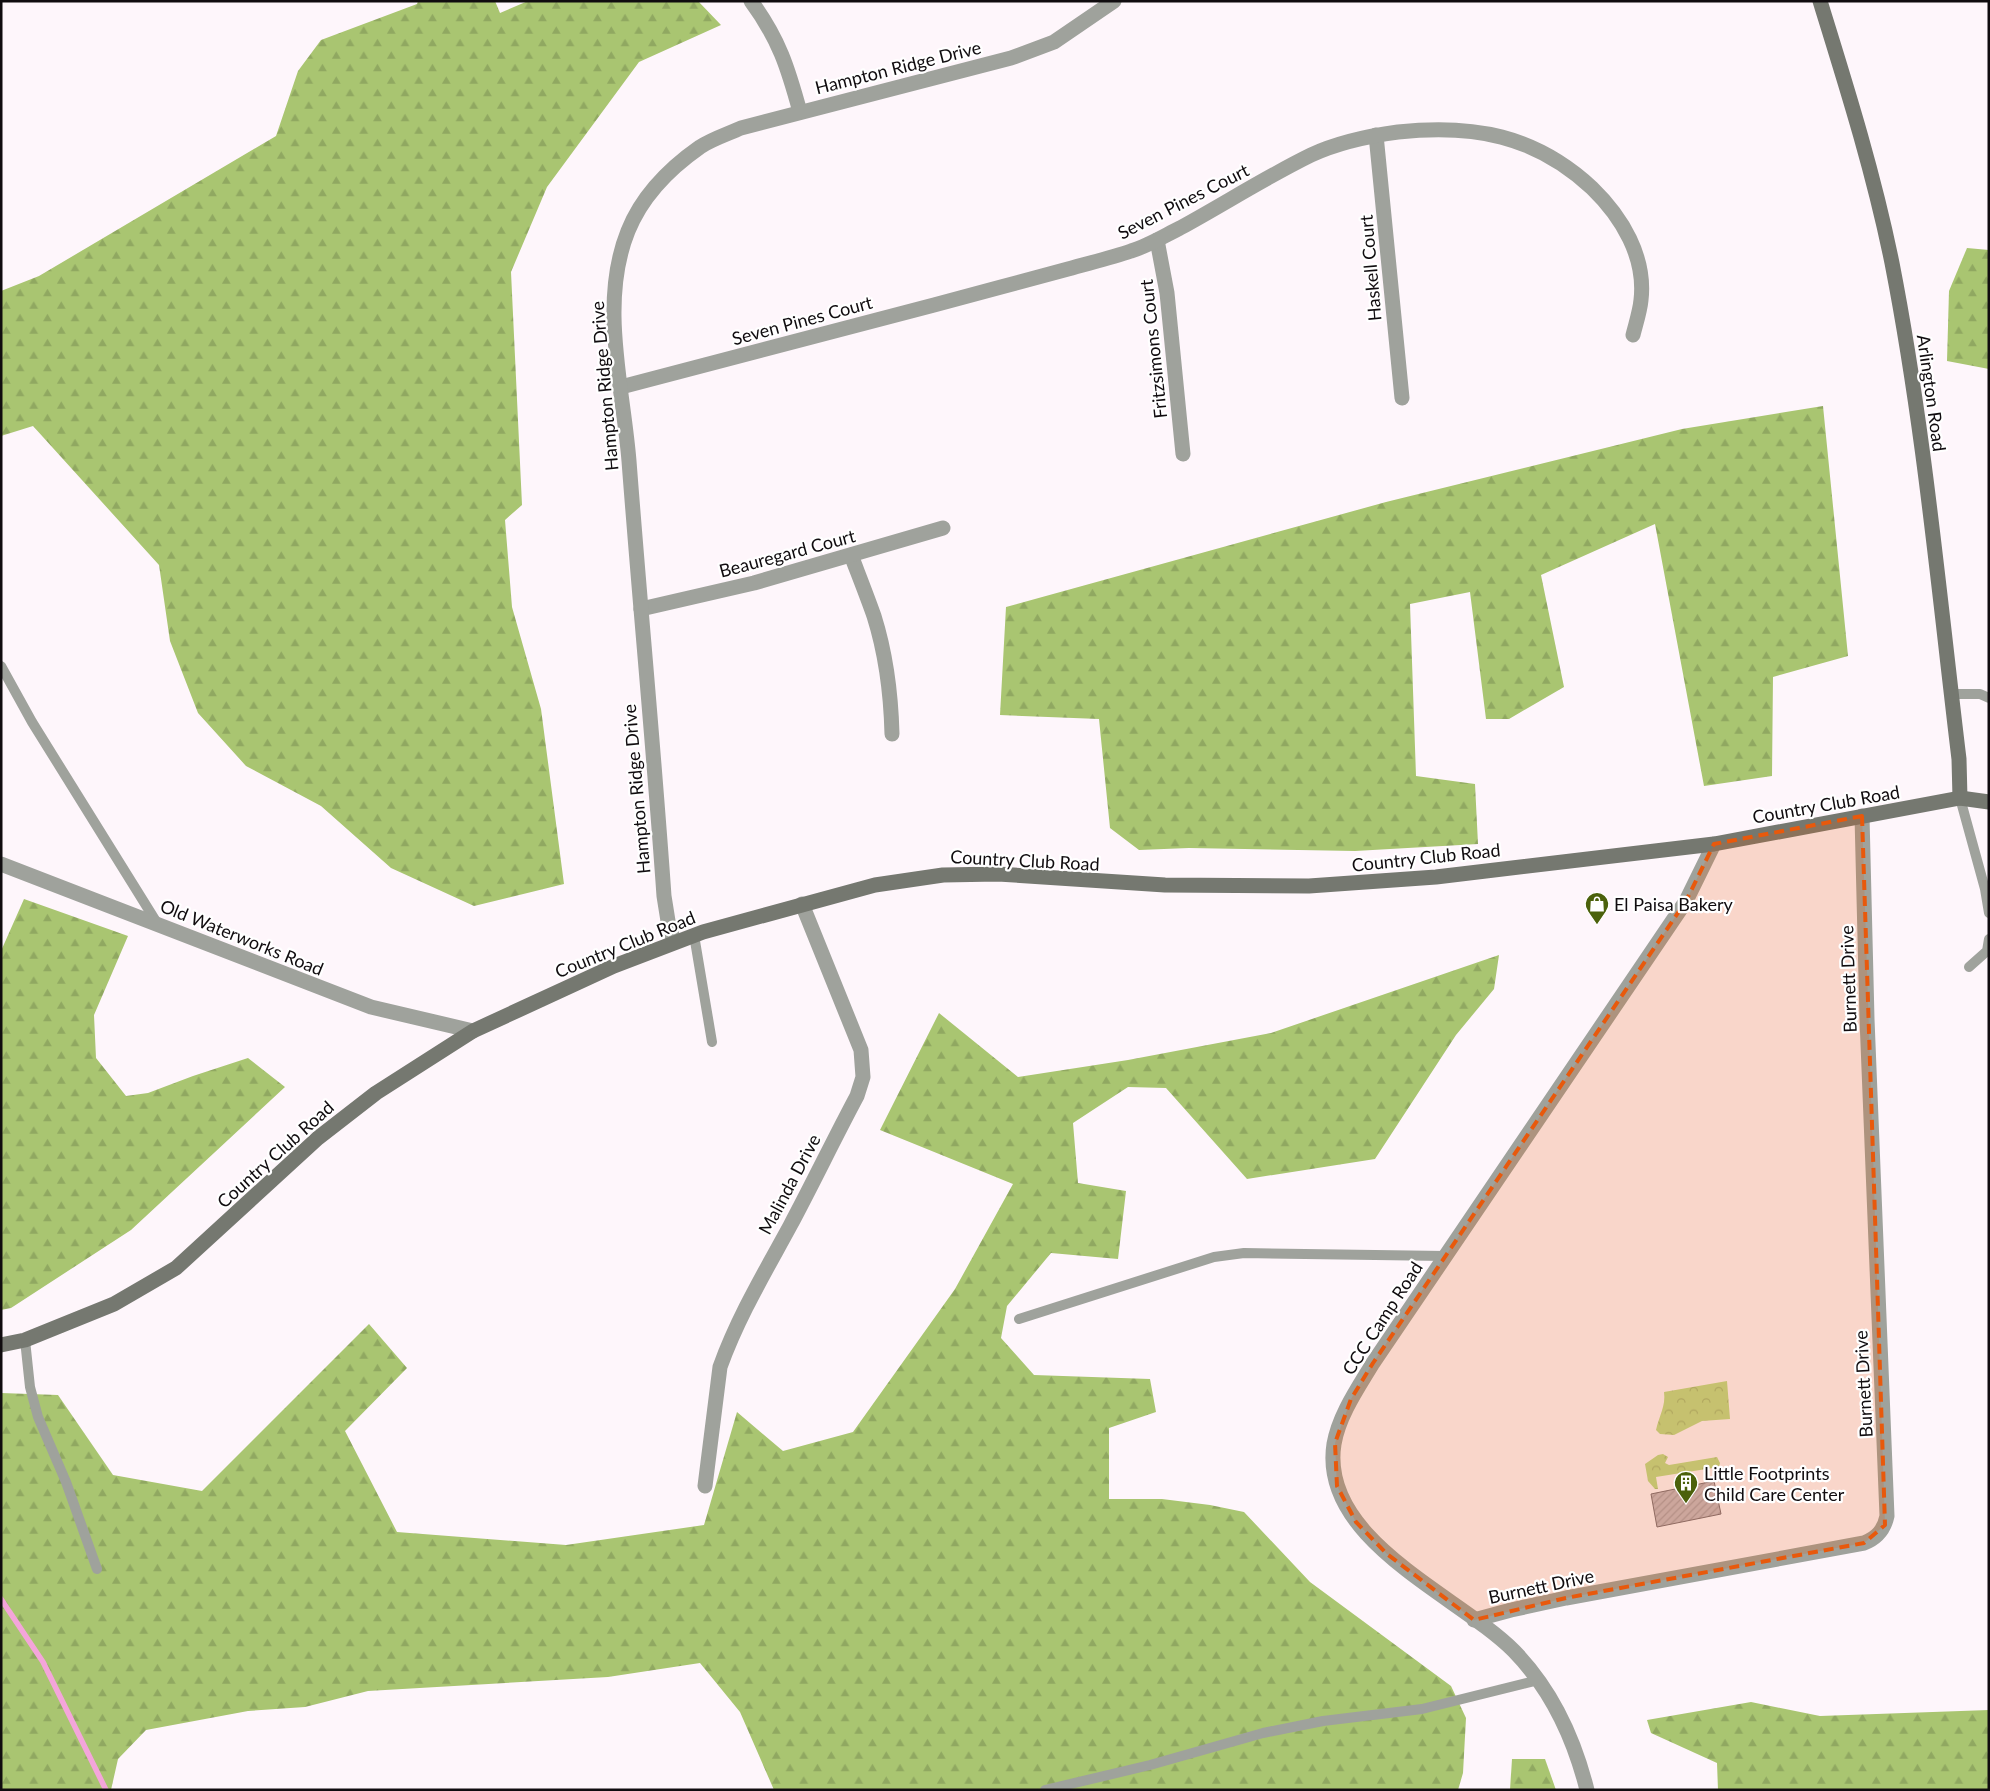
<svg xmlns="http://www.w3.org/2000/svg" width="1990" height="1791" font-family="Lato,sans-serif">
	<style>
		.forest { fill: url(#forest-firs) }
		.park { fill: url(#park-crowns) }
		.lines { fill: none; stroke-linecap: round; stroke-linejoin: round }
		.stream { stroke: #f4a5da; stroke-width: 5.5 }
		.building { fill: url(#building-hatch); stroke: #7a6e76 }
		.lane { stroke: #9fa29c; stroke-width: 10 }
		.street { stroke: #9fa29c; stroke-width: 15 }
		.secondary { stroke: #757870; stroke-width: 15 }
		.marked { fill: #e8590c; fill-opacity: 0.2; stroke: #e8590c; stroke-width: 4; stroke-dasharray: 10 6; stroke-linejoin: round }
		.labels { text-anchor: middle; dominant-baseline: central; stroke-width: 4.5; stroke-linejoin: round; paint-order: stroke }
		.street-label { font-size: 18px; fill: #100c0f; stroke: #fff }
		.poi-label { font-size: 18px; fill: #100c0f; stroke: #fff; text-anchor: start }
	</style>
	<defs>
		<pattern id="forest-firs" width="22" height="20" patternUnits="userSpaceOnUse" patternTransform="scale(1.25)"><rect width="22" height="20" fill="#a9c571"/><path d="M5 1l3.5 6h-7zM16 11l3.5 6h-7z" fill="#90a861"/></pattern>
		<pattern id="park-crowns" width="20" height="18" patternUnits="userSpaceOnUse" patternTransform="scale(1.25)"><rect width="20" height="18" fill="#bfdb89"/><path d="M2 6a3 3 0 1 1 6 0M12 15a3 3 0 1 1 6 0" fill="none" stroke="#a3bb75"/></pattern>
		<pattern id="building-hatch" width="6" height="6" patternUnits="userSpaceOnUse" patternTransform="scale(1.25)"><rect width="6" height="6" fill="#c6b9c1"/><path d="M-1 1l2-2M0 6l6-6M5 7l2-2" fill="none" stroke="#a99ea5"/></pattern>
	</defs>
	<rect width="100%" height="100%" fill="#fef6fb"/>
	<g class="forest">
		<path d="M418 1H495L500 13 528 1H698L721 25 639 62 547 187 511 272 522 505 505 520 512 607 541 709 564 884 474 906 391 868 321 806 246 766 198 713 170 641 159 565 33 426 1 436V291L39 276 276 136 298 71 321 40 417 4Z"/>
		<path d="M1967 248 1989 250V369L1947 361 1949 291Z"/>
		<path d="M1823 406 1848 656 1773 677 1772 776 1704 786 1655 524 1541 575 1564 687 1509 719H1486L1470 592 1410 604 1416 776 1475 784 1478 844 1355 851 1189 848 1139 850 1110 828 1099 719 1000 715 1006 607 1386 502 1682 429Z"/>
		<path d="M24 899 128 936 94 1015 96 1058 126 1096 148 1093 193 1076 248 1058 285 1087 131 1230 11 1308 1 1310V951Z"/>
		<path d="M1499 955 1494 989 1456 1035 1375 1159 1247 1179 1166 1088 1128 1087 1073 1123 1078 1183 1126 1191 1118 1259 1051 1253 1007 1306 1001 1338 1034 1375 1150 1379 1156 1412 1109 1428V1499H1162L1210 1505 1244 1512 1310 1582 1451 1686 1466 1718 1463 1773 1458 1790H774L740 1712 700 1663 608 1677 368 1691 305 1707 248 1711 146 1730 118 1759 111 1790H1V1393L58 1395 113 1475 202 1491 369 1324 407 1368 345 1431 397 1532 566 1545 704 1525 737 1412 783 1451 853 1432 955 1289 1013 1184 880 1130 939 1013 1018 1077 1128 1060 1271 1033Z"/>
		<path d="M1751 1702 1820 1716 1989 1710V1790H1718L1717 1763 1651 1733 1647 1720Z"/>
		<path d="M1512 1759H1545L1556 1790H1510Z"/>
	</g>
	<g class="park">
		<path d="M1727 1381 1730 1419 1702 1421 1674 1435 1660 1434 1656 1430C1659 1416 1666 1406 1664 1392Z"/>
		<path d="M1663 1454 1668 1457 1665 1463 1669 1465 1717 1457 1720 1463 1719 1467 1656 1477 1658 1489H1655L1648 1481 1645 1464 1658 1455Z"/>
	</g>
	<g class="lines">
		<path class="stream" d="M1 1599 43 1662 106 1790"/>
	</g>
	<path class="building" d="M1714 1481 1721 1514 1657 1527 1651 1494Z"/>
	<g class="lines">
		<g class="lane">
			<path d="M1 666 32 722 157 923"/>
			<path d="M1951 694H1980L1989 698"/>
			<path d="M1960 798 1985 889 1989 913"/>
			<path d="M694 935 712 1042"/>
			<path d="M1969 967 1987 951 1989 939"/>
			<path d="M1019 1319 1214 1257 1244 1253 1445 1256"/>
			<path d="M25 1340 30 1387 38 1417 66 1482 97 1569"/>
			<path d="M1045 1790 1150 1765 1263 1733 1323 1721 1422 1709 1539 1680"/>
		</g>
		<g class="street">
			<path d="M751 1C779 39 788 68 800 112"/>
			<path d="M1376 135 1402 398"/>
			<path d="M1157 240 1167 293 1183 454"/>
			<path d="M621 387C726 360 830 332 934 305 979 293 1023 281 1068 269 1089 263 1111 258 1131 251 1148 246 1164 236 1180 228 1224 204 1266 177 1311 155 1339 142 1368 136 1398 132 1473 124 1535 135 1592 188 1622 217 1646 257 1641 300 1640 311 1636 323 1633 335"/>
			<path d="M851 555C859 576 867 596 874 616 886 654 891 695 892 734"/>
			<path d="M641 609 754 583 943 528"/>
			<path d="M1 864 371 1007 473 1031"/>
			<path d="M674 942 668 921 664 896C654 751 640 606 629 461 623 386 599 303 628 231 642 196 670 168 700 147 712 139 728 134 741 128L1011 58 1054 42 1114 1"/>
			<path d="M705 1486 720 1367C738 1317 765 1272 790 1226 813 1183 834 1139 857 1096L863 1077 861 1050 802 904"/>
			<path d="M1474 1620 1511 1610 1566 1598 1864 1543C1877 1538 1884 1530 1887 1516L1867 1019 1862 816"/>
			<path d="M1587 1790C1574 1738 1552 1690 1514 1651 1458 1595 1319 1540 1334 1444 1339 1415 1358 1388 1373 1363L1686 901 1714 844"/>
		</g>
		<g class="secondary">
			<path d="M1820 1C1847 88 1874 174 1892 263 1924 427 1939 594 1959 759L1960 798"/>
			<path d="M1 1345 25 1340 114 1304 176 1268 318 1138 376 1093 473 1031 614 966 703 932 875 885 943 875 998 874 1165 885 1309 886 1436 877 1714 844 1960 798 1989 802"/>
		</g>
	</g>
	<path class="marked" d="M1862 816 1885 1525 1864 1543 1566 1598 1474 1620 1387 1554 1356 1522 1337 1486 1335 1443 1351 1399 1373 1363 1686 901 1714 844Z"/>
	<defs>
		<g id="shop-pin" transform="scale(1.25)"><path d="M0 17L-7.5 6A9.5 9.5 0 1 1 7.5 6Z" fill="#4b610b" stroke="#fff"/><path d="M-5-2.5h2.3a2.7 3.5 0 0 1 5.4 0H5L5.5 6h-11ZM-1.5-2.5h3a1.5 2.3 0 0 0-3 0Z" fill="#fff"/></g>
		<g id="building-pin" transform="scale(1.25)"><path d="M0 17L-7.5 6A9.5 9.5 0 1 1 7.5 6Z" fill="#4b610b" stroke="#fff"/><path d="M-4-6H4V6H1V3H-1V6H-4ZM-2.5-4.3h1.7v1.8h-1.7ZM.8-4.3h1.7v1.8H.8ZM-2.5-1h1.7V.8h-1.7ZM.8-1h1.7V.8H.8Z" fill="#fff"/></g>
	</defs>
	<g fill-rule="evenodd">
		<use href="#shop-pin" x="1597" y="904"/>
		<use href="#building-pin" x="1686" y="1483"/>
	</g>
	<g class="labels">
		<g class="street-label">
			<text transform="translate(898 67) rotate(-14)">Hampton Ridge Drive</text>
			<text transform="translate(1183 201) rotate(-27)">Seven Pines Court</text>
			<text transform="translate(1370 268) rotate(-95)">Haskell Court</text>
			<text transform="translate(802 320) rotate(-15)">Seven Pines Court</text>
			<text transform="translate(1153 349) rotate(-96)">Fritzsimons Court</text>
			<text transform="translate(604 386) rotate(-95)">Hampton Ridge Drive</text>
			<text transform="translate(1932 393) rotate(82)">Arlington Road</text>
			<text transform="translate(787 553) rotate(-15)">Beauregard Court</text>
			<text transform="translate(636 789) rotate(-95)">Hampton Ridge Drive</text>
			<text transform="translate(1826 804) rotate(-10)">Country Club Road</text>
			<text transform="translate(1426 857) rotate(-6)">Country Club Road</text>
			<text transform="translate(1025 860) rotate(3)">Country Club Road</text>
			<text transform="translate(242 937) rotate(22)">Old Waterworks Road</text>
			<text transform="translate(625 944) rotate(-22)">Country Club Road</text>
			<text transform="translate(1848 979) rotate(-92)">Burnett Drive</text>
			<text transform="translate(275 1154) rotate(-42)">Country Club Road</text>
			<text transform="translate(789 1184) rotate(-62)">Malinda Drive</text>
			<text transform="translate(1382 1318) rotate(-57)">CCC Camp Road</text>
			<text transform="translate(1863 1384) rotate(-93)">Burnett Drive</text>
			<text transform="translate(1541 1586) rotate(-12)">Burnett Drive</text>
		</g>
		<g class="poi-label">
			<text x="1614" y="904">El Paisa Bakery</text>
			<text x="1704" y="1473">Little Footprints<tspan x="1704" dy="21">Child Care Center</tspan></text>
		</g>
	</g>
	<rect width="1990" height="1791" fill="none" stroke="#100c0f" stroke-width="5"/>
</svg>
